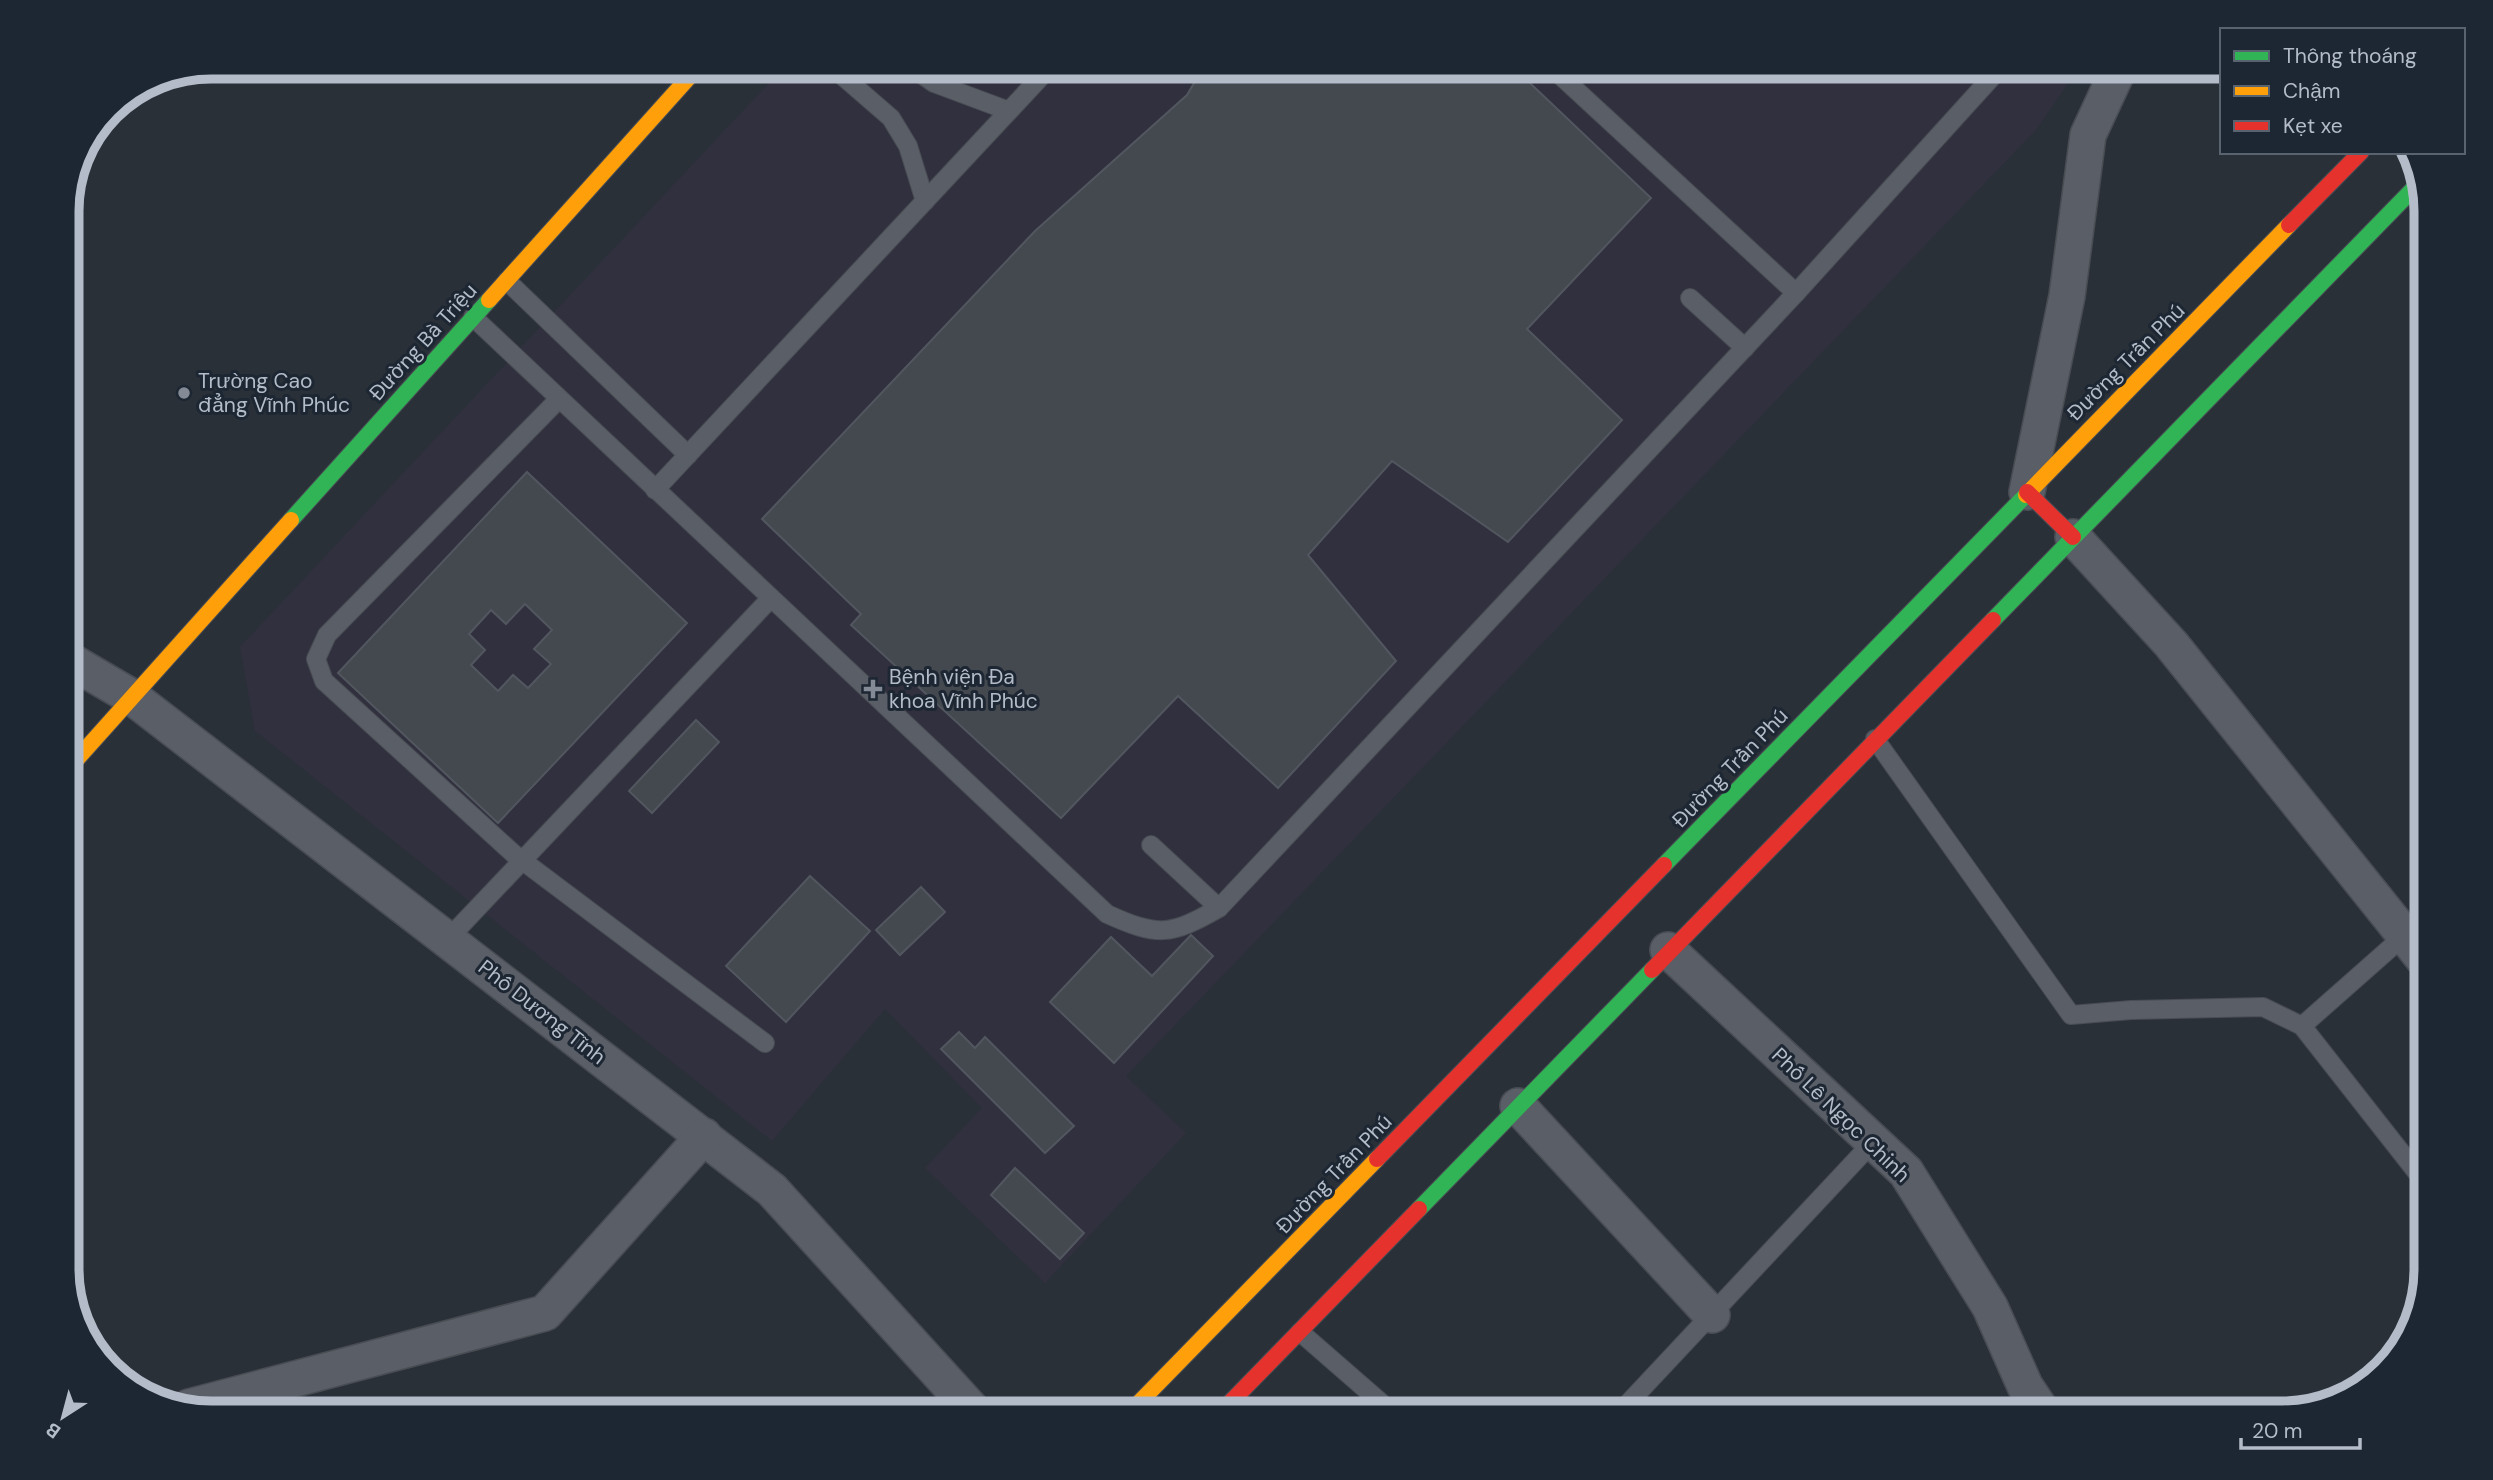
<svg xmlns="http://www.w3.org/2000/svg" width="2493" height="1480" font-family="'DM Sans',sans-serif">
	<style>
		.medical { fill: #31303e }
		.building { fill: #444950; stroke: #52575f; stroke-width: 2; fill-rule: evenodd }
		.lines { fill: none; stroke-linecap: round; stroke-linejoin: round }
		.lane-casing { stroke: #484c53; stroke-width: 20 }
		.street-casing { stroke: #484c53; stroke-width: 38 }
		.fast-casing { stroke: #484c53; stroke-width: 18 }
		.slow-casing { stroke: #484c53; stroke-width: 18 }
		.jam-casing { stroke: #484c53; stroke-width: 18 }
		.lane { stroke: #5a5e66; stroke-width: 18 }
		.street { stroke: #5a5e66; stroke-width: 35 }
		.fast { stroke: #30b455; stroke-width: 16 }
		.slow { stroke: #ff9f0a; stroke-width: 16 }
		.jam { stroke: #e5322d; stroke-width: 16 }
		.poi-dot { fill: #848b96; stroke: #1d2633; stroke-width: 2.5 }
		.labels { text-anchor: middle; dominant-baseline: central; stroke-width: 6; stroke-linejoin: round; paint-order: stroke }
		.street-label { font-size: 21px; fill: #b4bcc9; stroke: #1d2633 }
		.poi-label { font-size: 21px; fill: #b4bcc9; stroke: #1d2633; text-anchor: start }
		.rim { fill: none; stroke: #b4bcc9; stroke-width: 9 }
	</style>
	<rect width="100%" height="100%" fill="#2a3038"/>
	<path class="medical" d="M784 67H2079L2036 130 1126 1076 1186 1133 1045 1283 925 1168 982 1108 885 1009 772 1141 255 731 240 647Z"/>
	<g class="building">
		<path d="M1204 66H1512L1651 198 1527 329 1622 420 1508 542 1392 461 1308 555 1396 661 1278 788 1178 696 1061 818 851 625 861 614 762 519 1035 231 1187 95Z"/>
		<path d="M527 472 687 623 498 823 338 673ZM525 604 552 630 534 649 551 664 528 688 513 675 498 691 471 665 485 650 469 634 491 610 506 624Z"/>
		<path d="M696 720 719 742 652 813 629 791Z"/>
		<path d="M810 876 870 931 786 1022 726 966Z"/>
		<path d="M921 887 945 912 900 955 876 930Z"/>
		<path d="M1191 935 1213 956 1114 1063 1050 1002 1111 937 1152 976Z"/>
		<path d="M959 1032 975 1048 985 1037 1074 1126 1045 1153 941 1049Z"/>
		<path d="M1015 1168 1084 1233 1060 1259 991 1195Z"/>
	</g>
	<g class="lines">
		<g class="lane-casing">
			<g id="lane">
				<path d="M831 66 891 118 908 146 925 201"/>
				<path d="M910 66 934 83 1009 111"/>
				<path d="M1550 66 1796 293"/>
				<path d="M507 281 688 455"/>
				<path d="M1690 298 1745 348"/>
				<path d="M473 317 1107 914C1158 937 1170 936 1219 908L1796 293 2002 66"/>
				<path d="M559 399 327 635 316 659 324 681 515 855 765 1043"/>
				<path d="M655 490 1051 66"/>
				<path d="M1875 739 2071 1015 2131 1010 2263 1007 2302 1026 2426 1184"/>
				<path d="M1151 845 1219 908"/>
				<path d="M447 940 771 598"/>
				<path d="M2302 1026 2405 935"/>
				<path d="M1300 1332 1393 1413"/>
				<path d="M1619 1413 1873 1142"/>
			</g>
		</g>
		<g class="street-casing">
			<g id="street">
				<path d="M2027 492 2067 296 2088 135 2120 66"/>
				<path d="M2073 537 2171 644 2426 962"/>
				<path d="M67 659 132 697 772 1190 975 1413"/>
				<path d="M1668 950 1906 1172 1990 1307 2025 1386 2043 1413"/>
				<path d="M1518 1106 1712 1315"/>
				<path d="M189 1407 545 1313 704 1136"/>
			</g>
		</g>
		<g class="fast-casing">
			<g id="fast">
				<path d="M291 520 489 300"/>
				<path d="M1993 620 2420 182"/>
				<path d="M1664 865 2026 495"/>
				<path d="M1419 1209 1652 970"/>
			</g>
		</g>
		<g class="slow-casing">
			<g id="slow">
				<path d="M489 300 699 66"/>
				<path d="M2026 495 2289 225"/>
				<path d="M67 770 291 520"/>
				<path d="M1129 1413 1377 1159"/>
			</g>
		</g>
		<g class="jam-casing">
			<g id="jam">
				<path d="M2289 225 2361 152"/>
				<path d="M2027 492 2073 537"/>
				<path d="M1652 970 1993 620"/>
				<path d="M1377 1159 1664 865"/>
				<path d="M1220 1413 1419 1209"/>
			</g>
		</g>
		<use href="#lane" class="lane"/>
		<use href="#street" class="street"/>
		<use href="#fast" class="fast"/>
		<use href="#slow" class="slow"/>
		<use href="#jam" class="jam"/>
	</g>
	<g class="poi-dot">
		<circle cx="184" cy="393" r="7"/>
		<path d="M869.5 678.5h7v7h7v7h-7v7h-7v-7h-7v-7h7z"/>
	</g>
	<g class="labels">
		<g class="street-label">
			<text transform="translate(423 342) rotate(-48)">Đường Bà Triệu</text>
			<text transform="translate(2126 362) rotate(-45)">Đường Trần Phú</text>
			<text transform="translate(1730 768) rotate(-46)">Đường Trần Phú</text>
			<text transform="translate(542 1012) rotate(38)">Phố Dương Tĩnh</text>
			<text transform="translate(1841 1115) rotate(44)">Phố Lê Ngọc Chinh</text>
			<text transform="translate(1334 1174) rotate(-46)">Đường Trần Phú</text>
		</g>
		<g class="poi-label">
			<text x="198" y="381">Trường Cao<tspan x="198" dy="24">đẳng Vĩnh Phúc</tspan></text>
			<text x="889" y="677">Bệnh viện Đa<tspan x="889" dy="24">khoa Vĩnh Phúc</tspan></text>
		</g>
	</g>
	<path d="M0 0H2493V1480H0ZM211 79H2282A132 132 0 0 1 2414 211V1269A132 132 0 0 1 2282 1401H211A132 132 0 0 1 79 1269V211A132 132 0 0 1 211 79Z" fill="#1d2633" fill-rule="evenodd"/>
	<path class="rim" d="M211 79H2282A132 132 0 0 1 2414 211V1269A132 132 0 0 1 2282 1401H211A132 132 0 0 1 79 1269V211A132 132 0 0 1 211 79Z"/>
	<rect x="2220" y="28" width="245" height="126" fill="#1d2633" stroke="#59626f" stroke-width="2"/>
	<rect x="2234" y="51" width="35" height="10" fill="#30b455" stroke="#59626f" stroke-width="2"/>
	<text x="2283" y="63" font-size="21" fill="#b4bcc9">Thông thoáng</text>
	<rect x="2234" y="86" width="35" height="10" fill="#ff9f0a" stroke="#59626f" stroke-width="2"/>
	<text x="2283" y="98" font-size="21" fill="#b4bcc9">Chậm</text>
	<rect x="2234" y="121" width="35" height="10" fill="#e5322d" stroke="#59626f" stroke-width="2"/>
	<text x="2283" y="133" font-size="21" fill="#b4bcc9">Kẹt xe</text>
	<g transform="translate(63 1417) rotate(216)" stroke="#1d2633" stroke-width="5" paint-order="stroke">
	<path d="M0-5L12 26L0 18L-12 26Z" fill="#b4bcc9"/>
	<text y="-10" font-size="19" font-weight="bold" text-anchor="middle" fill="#b4bcc9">B</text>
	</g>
	<path d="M2241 1438v10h119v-10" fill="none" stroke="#b4bcc9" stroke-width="3.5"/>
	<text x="2252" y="1438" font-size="21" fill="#b4bcc9" stroke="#1d2633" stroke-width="5" paint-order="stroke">20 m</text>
</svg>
